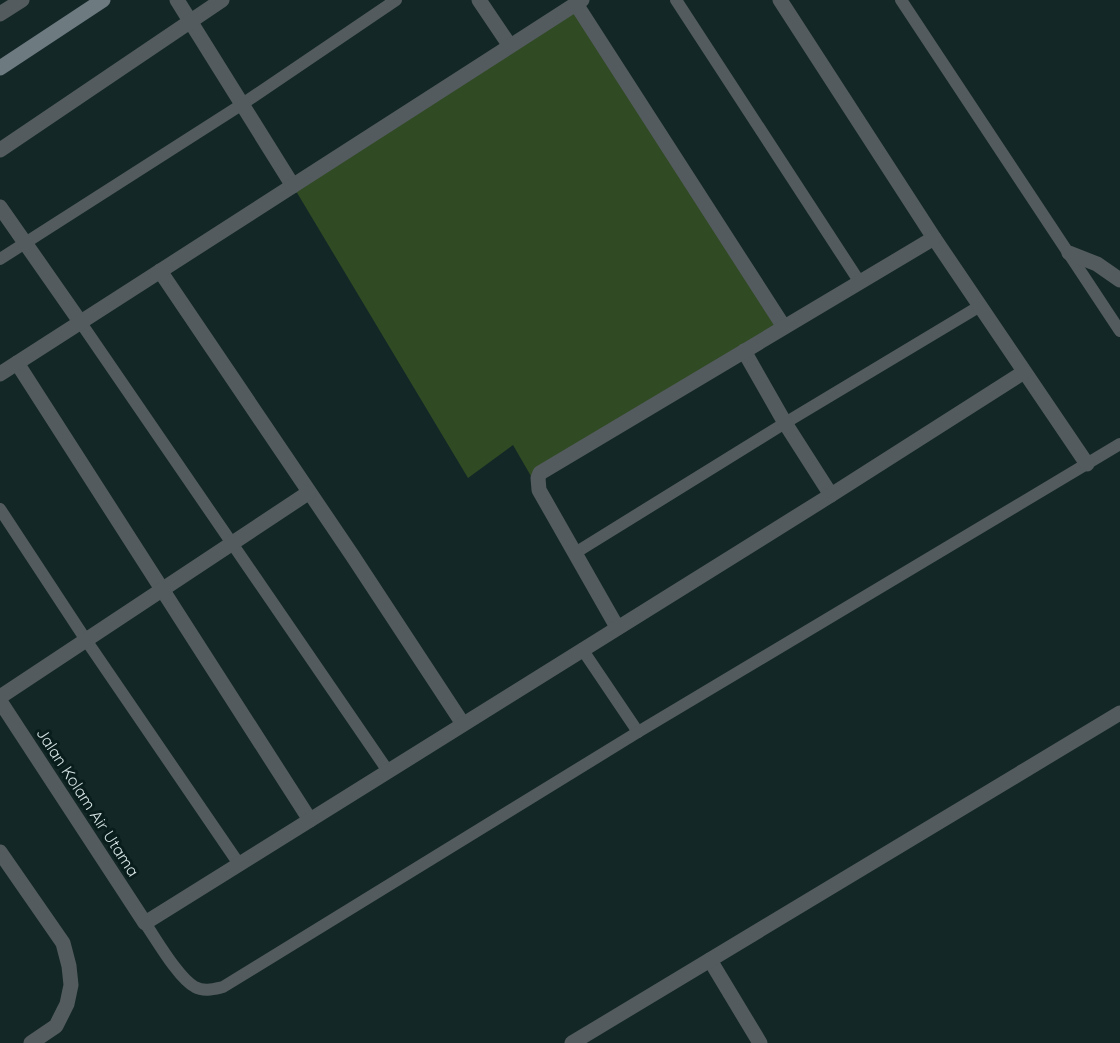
<svg xmlns="http://www.w3.org/2000/svg" width="1120" height="1043" font-family="Quicksand,sans-serif">
	<style>
		.green { fill: #304a23 }
		.lines { fill: none; stroke-linecap: round; stroke-linejoin: round }
		.service { stroke: #535b5e; stroke-width: 12 }
		.minor { stroke: #535b5e; stroke-width: 15 }
		.secondary { stroke: #6d7a80; stroke-width: 15 }
		.labels { text-anchor: middle; dominant-baseline: central; stroke-width: 6; stroke-linejoin: round; paint-order: stroke }
		.street-label { font-size: 16px; fill: #d9e5e5; stroke: #091d1d }
	</style>
	<rect width="100%" height="100%" fill="#132727"/>
	<path class="green" d="M576 4 784 327 545 469 539 490 513 445 468 478 293 186Z"/>
	<g class="lines">
		<g class="service">
			<path d="M676 0 859 281"/>
			<path d="M901 0 1120 331"/>
			<path d="M0 259 241 105 396 0"/>
			<path d="M81 323 388 771"/>
			<path d="M0 509 86 640 239 864"/>
			<path d="M575 553 785 423 980 306"/>
			<path d="M582 649 638 732"/>
			<path d="M145 923C156 939 179 979 195 987 204 992 214 989 223 987L638 732 1120 444"/>
		</g>
		<g class="minor">
			<path d="M177 0 293 186"/>
			<path d="M479 0 510 46"/>
			<path d="M780 0 934 238 1087 464"/>
			<path d="M576 4 784 327"/>
			<path d="M0 14 22 0"/>
			<path d="M0 150 222 0"/>
			<path d="M0 207 81 323"/>
			<path d="M1069 253 1097 264 1120 280"/>
			<path d="M160 271 352 555 463 724"/>
			<path d="M744 351 785 423 831 495"/>
			<path d="M17 363 310 820"/>
			<path d="M0 374 582 0"/>
			<path d="M617 627 539 490 538 478 540 473 934 238"/>
			<path d="M0 697 308 493"/>
			<path d="M0 701 145 923 831 495 1024 372"/>
			<path d="M0 852 63 943 69 966 71 985 67 1004 56 1026 31 1043"/>
			<path d="M710 960 760 1043"/>
			<path d="M572 1043 1120 713"/>
		</g>
		<path class="secondary" d="M0 68 103 0"/>
	</g>
	<g class="labels">
		<g class="street-label">
			<text transform="translate(88 802) rotate(57)">Jalan Kolam Air Utama</text>
		</g>
	</g>
</svg>
